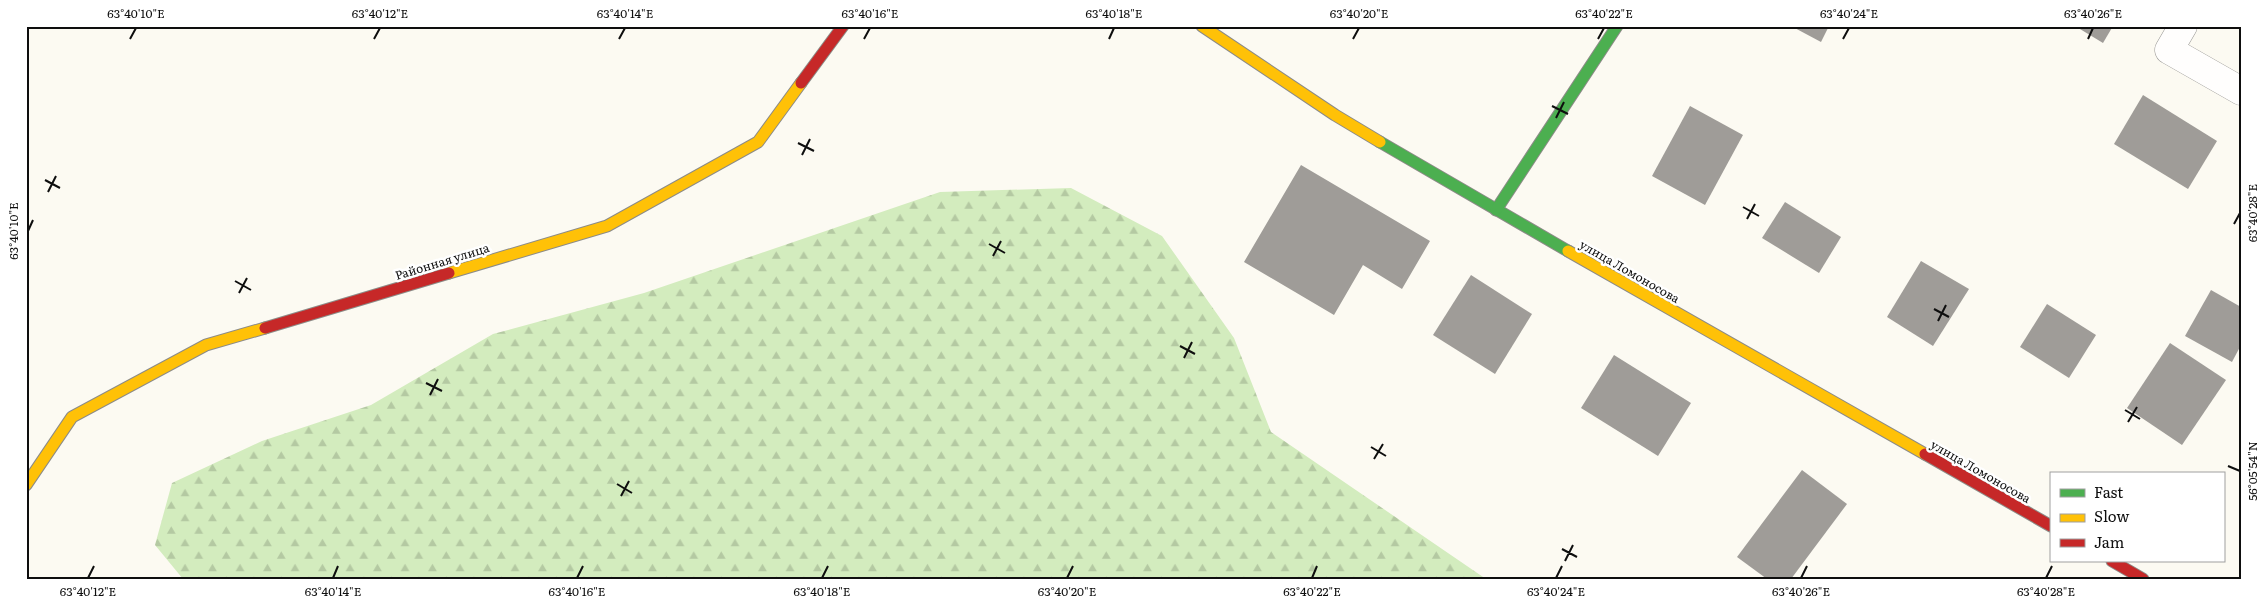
<svg xmlns="http://www.w3.org/2000/svg" width="2267" height="605" font-family="Literata,serif">
	<style>
		.forest { fill: url(#forest-firs) }
		.building { fill: #9f9c98 }
		.lines { fill: none; stroke-linecap: round; stroke-linejoin: round }
		.street-casing { stroke: #959491; stroke-width: 29 }
		.fast-casing { stroke: #8c8b87; stroke-width: 13 }
		.slow-casing { stroke: #8c8b87; stroke-width: 13 }
		.jam-casing { stroke: #8c8b87; stroke-width: 13 }
		.street { stroke: #fffefd; stroke-width: 28 }
		.fast { stroke: #4caf50; stroke-width: 11 }
		.slow { stroke: #ffc107; stroke-width: 11 }
		.jam { stroke: #c62828; stroke-width: 11 }
		.ticks { fill: none; stroke: #0e0e0e; stroke-width: 2 }
		.labels { text-anchor: middle; dominant-baseline: central; stroke-width: 5; stroke-linejoin: round; paint-order: stroke }
		.street-label { font-size: 12px; fill: #0e0e0e; stroke: #fff }
		.neatline { fill: none; stroke: #0e0e0e; stroke-width: 2 }
		.ticks-label { font-size: 12px; text-anchor: middle; fill: #0e0e0e }
	</style>
	<defs>
		<pattern id="forest-firs" width="22" height="20" patternUnits="userSpaceOnUse" patternTransform="scale(1.25)"><rect width="22" height="20" fill="#d3ecbe"/><path d="M5 1l3.5 6h-7zM16 11l3.5 6h-7z" fill="#b4c9a2"/></pattern>
	</defs>
	<rect width="100%" height="100%" fill="#fcfaf2"/>
	<path class="forest" d="M1071 188 1162 236 1234 338 1271 432 1486 579H183L155 545 172 483 262 441 371 405 493 334 644 293 940 192Z"/>
	<g class="building">
		<path d="M1791 26H1829L1821 42Z"/>
		<path d="M2075 26H2113L2103 43Z"/>
		<path d="M2143 95 2217 141 2188 189 2114 144Z"/>
		<path d="M1690 106 1743 135 1705 205 1652 176Z"/>
		<path d="M1301 165 1430 241 1402 289 1363 265 1334 315 1244 262Z"/>
		<path d="M1785 202 1841 237 1819 273 1762 238Z"/>
		<path d="M1921 261 1969 289 1933 346 1887 317Z"/>
		<path d="M1471 275 1532 314 1495 374 1433 335Z"/>
		<path d="M2211 290 2241 307V345L2232 362 2185 336Z"/>
		<path d="M2047 304 2096 335 2069 378 2020 347Z"/>
		<path d="M2170 343 2226 380 2182 445 2127 408Z"/>
		<path d="M1614 355 1691 403 1658 456 1581 408Z"/>
		<path d="M1802 470 1847 504 1791 579H1767L1737 557Z"/>
	</g>
	<g class="lines">
		<g class="street-casing">
			<path id="street" d="M2183 26 2169 50 2241 91"/>
		</g>
		<g class="fast-casing">
			<g id="fast">
				<path d="M1380 142 1568 251"/>
				<path d="M1496 210 1617 26"/>
			</g>
		</g>
		<g class="slow-casing">
			<g id="slow">
				<path d="M1202 26 1335 115 1380 142"/>
				<path d="M1568 251 1925 454"/>
				<path d="M449 273 607 226 758 142 801 83"/>
				<path d="M26 485 72 417 206 345 265 328"/>
			</g>
		</g>
		<g class="jam-casing">
			<g id="jam">
				<path d="M801 83 843 26"/>
				<path d="M265 328 449 273"/>
				<path d="M1925 454 2051 526"/>
				<path d="M2112 561 2143 579"/>
			</g>
		</g>
		<use href="#street" class="street"/>
		<use href="#fast" class="fast"/>
		<use href="#slow" class="slow"/>
		<use href="#jam" class="jam"/>
	</g>
	<path class="ticks" d="M130 39 136 28M374 39 380 28M619 39 625 28M864 39 870 28M1109 39 1114 28M1353 39 1359 28M1598 39 1604 28M1843 39 1849 28M2088 39 2093 28M1552 106 1568 114M1556 118 1564 102M798 143 814 151M802 155 810 139M45 180 60 188M48 192 56 176M1743 207 1759 216M1747 219 1755 204M2234 224 2240 213M28 231 33 220M989 244 1005 253M993 256 1001 241M235 281 251 290M239 293 247 278M1934 309 1949 317M1938 321 1946 305M1180 346 1195 354M1184 358 1192 342M426 383 442 391M430 395 438 379M2125 410 2140 419M2128 422 2137 407M1371 447 1386 456M1374 459 1383 444M2228 466 2240 471M617 484 632 493M621 496 629 481M1562 549 1577 557M1565 561 1573 545M88 578 94 566M333 578 338 566M577 578 583 566M822 578 828 566M1067 578 1073 566M1312 578 1317 566M1556 578 1562 566M1801 578 1807 566M2046 578 2052 566"/>
	<g class="labels">
		<g class="street-label">
			<text transform="translate(442 261) rotate(-17)">Районная улица</text>
			<text transform="translate(1630 271) rotate(30)">улица Ломоносова</text>
			<text transform="translate(1981 471) rotate(30)">улица Ломоносова</text>
		</g>
	</g>
	<rect width="2267" height="605" fill="none" stroke="#ffffff" stroke-width="55"/>
	<rect x="2050" y="472" width="175" height="90" fill="#ffffff" stroke="#9f9f9f"/>
	<rect x="2060" y="489" width="25" height="8" fill="#4caf50" stroke="#9f9f9f"/>
	<text x="2094" y="498" font-size="15" fill="#0e0e0e">Fast</text>
	<rect x="2060" y="514" width="25" height="8" fill="#ffc107" stroke="#9f9f9f"/>
	<text x="2094" y="522" font-size="15" fill="#0e0e0e">Slow</text>
	<rect x="2060" y="539" width="25" height="8" fill="#c62828" stroke="#9f9f9f"/>
	<text x="2094" y="548" font-size="15" fill="#0e0e0e">Jam</text>
	<rect x="28" y="28" width="2212" height="550" class="neatline"/>
	<g class="ticks-label">
		<text x="136" y="18">63°40'10"E</text>
		<text x="380" y="18">63°40'12"E</text>
		<text x="625" y="18">63°40'14"E</text>
		<text x="870" y="18">63°40'16"E</text>
		<text x="1114" y="18">63°40'18"E</text>
		<text x="1359" y="18">63°40'20"E</text>
		<text x="1604" y="18">63°40'22"E</text>
		<text x="1849" y="18">63°40'24"E</text>
		<text x="2093" y="18">63°40'26"E</text>
		<text transform="translate(2253 213) rotate(-90)" y="4">63°40'28"E</text>
		<text transform="translate(14 231) rotate(-90)" y="4">63°40'10"E</text>
		<text transform="translate(2253 471) rotate(-90)" y="4">56°05'54"N</text>
		<text x="88" y="596">63°40'12"E</text>
		<text x="333" y="596">63°40'14"E</text>
		<text x="577" y="596">63°40'16"E</text>
		<text x="822" y="596">63°40'18"E</text>
		<text x="1067" y="596">63°40'20"E</text>
		<text x="1312" y="596">63°40'22"E</text>
		<text x="1556" y="596">63°40'24"E</text>
		<text x="1801" y="596">63°40'26"E</text>
		<text x="2046" y="596">63°40'28"E</text>
	</g>
</svg>
